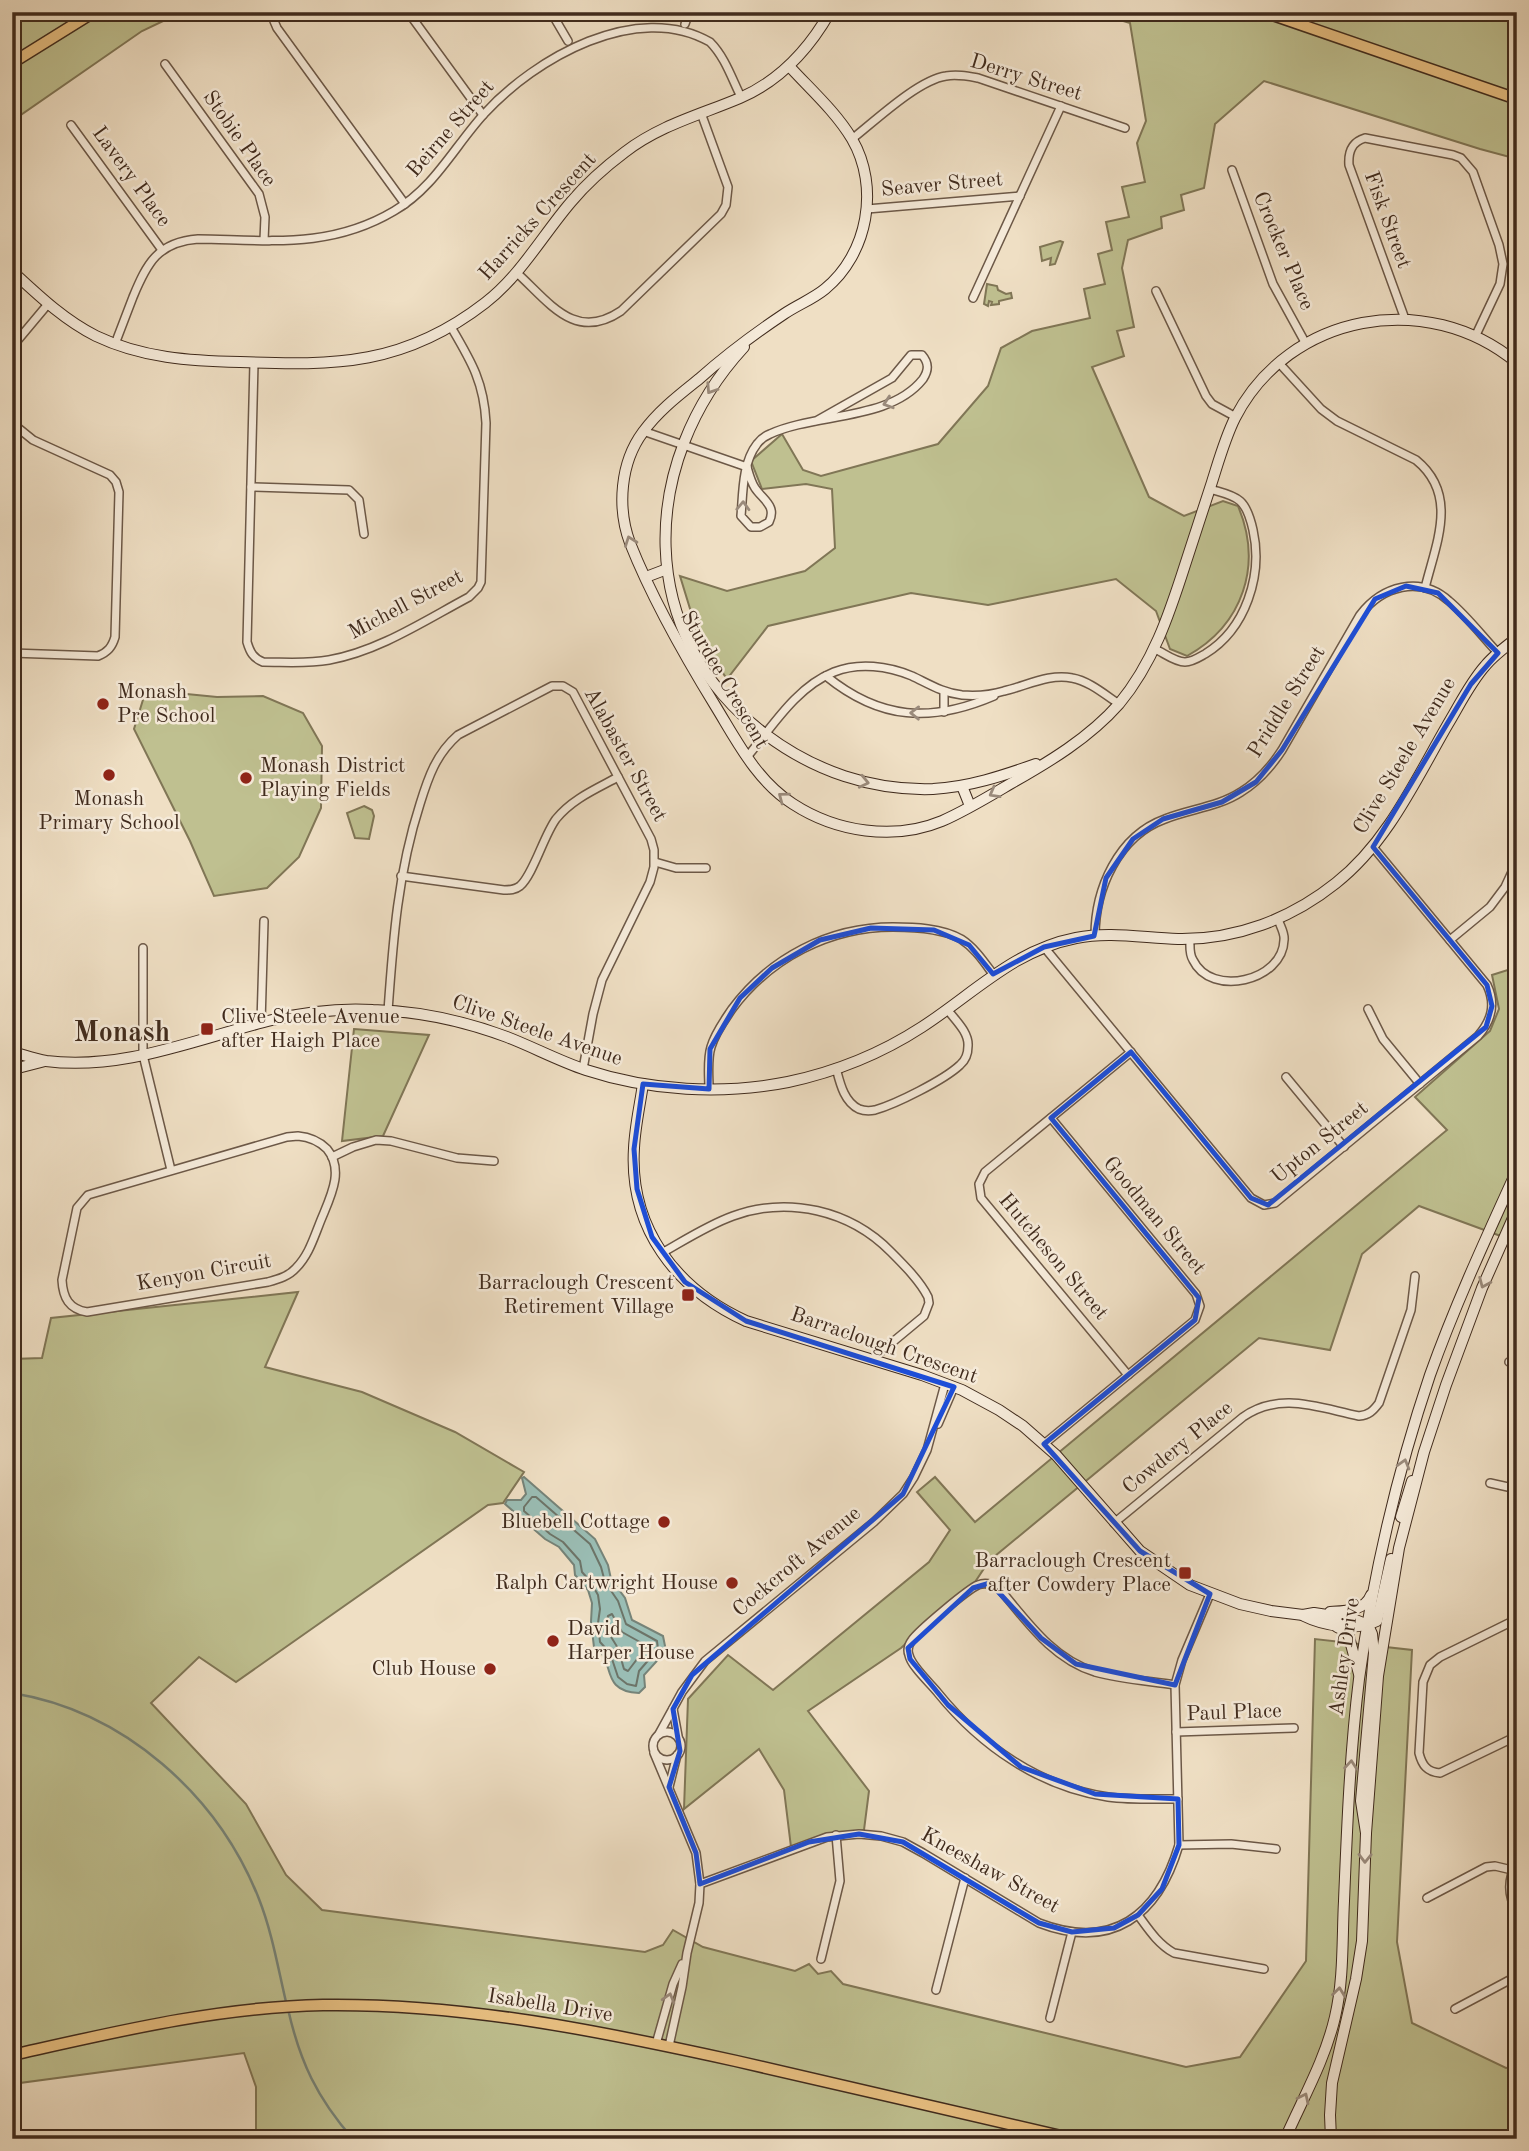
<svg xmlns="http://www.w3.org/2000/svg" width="1529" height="2151" font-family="'Old Standard TT',serif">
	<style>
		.green { fill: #bfc090; stroke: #807656; stroke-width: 2 }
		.water { fill: #9abdb4; stroke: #768378; stroke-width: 2 }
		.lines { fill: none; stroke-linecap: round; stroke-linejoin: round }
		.shore { stroke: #6d7468; stroke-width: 2 }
		.stream { stroke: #768378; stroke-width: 2.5 }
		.street-casing { stroke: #6c5847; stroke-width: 10 }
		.secondary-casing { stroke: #402b1d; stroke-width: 12 }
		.primary-casing { stroke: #402b1d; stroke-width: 13 }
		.street { stroke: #f5ead9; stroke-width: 7 }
		.secondary { stroke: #f5ead9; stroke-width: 10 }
		.primary { stroke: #e8c082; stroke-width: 10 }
		.oneway { stroke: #9a8a7b }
		.marked { fill: none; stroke: #1d4ed8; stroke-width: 5; stroke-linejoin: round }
		.poi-dot { fill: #8f2418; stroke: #f5ead9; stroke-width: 2.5 }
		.labels { text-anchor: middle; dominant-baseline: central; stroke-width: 5; stroke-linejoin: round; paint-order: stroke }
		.street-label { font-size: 21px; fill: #402b1d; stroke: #f5ead9 }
		.poi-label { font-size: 21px; fill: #402b1d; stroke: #f5ead9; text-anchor: end }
		.district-label { font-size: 28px; font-weight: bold; fill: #402b1d; stroke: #f5ead9 }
	</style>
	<rect width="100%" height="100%" fill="#efdfc4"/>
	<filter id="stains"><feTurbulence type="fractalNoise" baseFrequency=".00286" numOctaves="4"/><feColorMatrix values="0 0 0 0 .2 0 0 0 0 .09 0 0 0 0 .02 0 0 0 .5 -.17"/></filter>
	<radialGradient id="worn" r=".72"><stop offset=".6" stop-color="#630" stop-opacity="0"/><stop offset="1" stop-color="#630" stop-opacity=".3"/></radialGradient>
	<g class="green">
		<path d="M12 12H182L142 31 12 121Z"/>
		<path d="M1093 12H1508L1517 15V159L1480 149 1264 81 1215 124 1204 188 1181 195 1184 210 1161 217 1162 228 1128 240 1122 268 1134 327 1117 331 1124 356 1092 367 1149 497 1184 516 1223 501 1238 506C1263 565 1243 625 1187 656L1170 649 1156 611 1116 579 988 605 911 593 768 626 727 679 699 638 680 576 727 591 805 571 835 548 832 489 806 484 762 489 751 461 782 434 803 470 821 476 938 444 988 386 1001 348 1032 331 1090 318 1084 289 1105 284 1098 254 1112 250 1106 222 1129 217 1122 187 1145 182 1137 143 1146 121 1130 23Z"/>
		<path d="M1060 241 1063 242 1055 264 1050 265 1051 258 1042 261 1040 247Z"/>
		<path d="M987 284 997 286 998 290 1006 294 1011 293 1012 298 999 301V304L991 305 992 302 989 301 988 306 984 304Z"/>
		<path d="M146 690 217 697 263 696 303 713 322 746 321 808 299 857 267 888 214 896 190 841 134 729Z"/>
		<path d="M364 806 372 810 374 816 369 839 355 838 347 813Z"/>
		<path d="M1517 967V1242L1419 1206 1362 1254 1330 1350 1259 1338 989 1561 975 1582 901 1648 808 1711 869 1791 864 1830 791 1847 784 1790 759 1749 684 1809 688 1699 728 1655 773 1690 929 1562 950 1530 917 1492 935 1477 975 1522 1447 1130 1415 1097 1490 1031 1499 1009 1492 975Z"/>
		<path d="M354 1029 429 1035 383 1136 342 1141Z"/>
		<path d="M298 1292 265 1367 362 1392 455 1432 524 1472 503 1503 488 1505 236 1682 199 1657 151 1703 246 1804 286 1875 322 1910 645 1952 663 1945 673 1930 703 1947 795 1971 809 1964 818 1974 831 1971 843 1984 1186 2067 1240 2057 1306 1961 1315 1639 1412 1650 1397 1942 1412 2023 1506 2068 1517 2066V2139H256V2087L244 2053 12 2084V1359L42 1358 51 1318Z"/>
	</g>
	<path class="water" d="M524 1477 595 1539 608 1565 611 1579 625 1598 632 1620 663 1636 666 1651 644 1675 645 1687 639 1693C598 1691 617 1659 594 1647L591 1622 592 1603 588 1590 575 1575 574 1565 559 1547 545 1539 505 1504 507 1500H521L526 1494 522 1478Z"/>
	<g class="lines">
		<g class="shore">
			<path d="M532 1497H536L590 1544 601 1567 605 1582 618 1601 626 1624 657 1641 658 1649 639 1671 636 1686 627 1684 618 1677 610 1653 600 1642 598 1623 600 1609 598 1595 590 1581 582 1572 580 1561 563 1542 550 1534 524 1511V1507Z"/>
			<path d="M612 1614 622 1632 647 1646 628 1671 624 1669C622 1663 621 1657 619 1651 613 1636 604 1635 608 1616Z"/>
		</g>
		<g class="stream">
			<path d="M12 1693C124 1711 218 1795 259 1899 272 1932 278 1968 286 2002"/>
			<path d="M288 2009C300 2062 317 2098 353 2139"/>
		</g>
		<g class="street-casing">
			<g id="street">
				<path d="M274 12V21L277 28 405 204"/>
				<path d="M408 12 483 115"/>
				<path d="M551 12 568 41"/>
				<path d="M685 24 689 12"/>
				<path d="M165 64 259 194 265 217 264 240"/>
				<path d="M71 125 162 250"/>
				<path d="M852 139C875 121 918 80 946 76 957 74 967 76 978 78L1125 128"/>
				<path d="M1232 170 1273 284 1306 344"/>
				<path d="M867 209 1020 196"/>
				<path d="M517 273C550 303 575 342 621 311L721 214 726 205 728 187 701 113"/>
				<path d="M1156 291 1206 396 1212 404 1236 417"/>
				<path d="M973 298 1061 106"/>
				<path d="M1405 319 1349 165C1348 151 1352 142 1365 138L1453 155 1461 158 1473 172 1499 245 1503 264 1500 284 1475 337"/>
				<path d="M115 344C121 328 127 313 133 297 147 263 158 242 198 239 269 240 330 249 394 211 434 188 454 147 484 114 535 58 637 0 710 42 725 57 732 79 741 97"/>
				<path d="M12 347 48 304"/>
				<path d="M254 363 247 642C250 652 253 658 263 662 285 662 307 664 329 660 379 651 424 621 469 597L478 588 481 582 486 423C484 382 471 361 451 327"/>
				<path d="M1279 363 1321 409 1337 421 1416 460C1459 495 1436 543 1425 588"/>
				<path d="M12 423 33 440 110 475 116 482 119 492 115 637C112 647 108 652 98 656L12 653"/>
				<path d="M643 431 747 467"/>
				<path d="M747 467C749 474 751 482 755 488 763 500 777 506 769 522L760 527H751L741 516C743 494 742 463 757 444 760 440 765 436 770 434 815 413 890 421 923 379 929 370 929 363 922 355H911L892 378 816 421"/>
				<path d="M251 487 349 490 359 500 364 534"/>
				<path d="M1155 649C1164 653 1175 662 1185 662 1192 662 1198 658 1205 654 1246 629 1263 575 1253 530 1251 521 1247 507 1240 501 1232 494 1219 492 1210 489"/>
				<path d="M826 676C880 720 931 723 994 696"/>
				<path d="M944 712V692"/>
				<path d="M747 757C772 727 796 687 834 672 859 662 888 666 912 676 929 684 943 693 962 695 976 696 991 695 1004 691 1026 686 1050 673 1072 678 1089 681 1104 694 1119 704"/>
				<path d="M655 862 676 868H706"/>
				<path d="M401 876 504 890C510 890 515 890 520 886 533 875 544 835 556 819 572 799 596 789 618 777"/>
				<path d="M1095 936C1095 889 1118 836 1165 819 1190 809 1218 807 1241 792 1259 781 1271 767 1282 750L1360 615C1382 586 1420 575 1449 601 1467 616 1482 636 1498 653"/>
				<path d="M1190 939C1190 946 1189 954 1193 960 1211 998 1283 981 1284 940 1285 933 1280 926 1278 919"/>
				<path d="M1450 940 1490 907 1505 887 1517 861"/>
				<path d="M1044 947 1251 1198 1264 1205 1275 1203 1478 1036C1492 1020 1496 1004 1487 985L1373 847"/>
				<path d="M143 948V1055L171 1170"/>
				<path d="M1368 1009 1383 1039 1420 1084"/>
				<path d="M388 1011C393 940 398 872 420 804 428 778 436 754 458 735L552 686H563L573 692 651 839 654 850V867L650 882 602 980 593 1014 583 1069"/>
				<path d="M261 1023 264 921"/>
				<path d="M836 1068C840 1083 844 1102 859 1109 864 1111 870 1111 875 1110 896 1104 944 1080 960 1065 966 1060 968 1053 968 1046 969 1032 955 1020 947 1009"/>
				<path d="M1286 1077 1344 1147"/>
				<path d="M709 1089C709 1075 707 1060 711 1047 715 1033 724 1021 732 1009 770 958 829 927 893 927 914 927 942 928 961 939 975 948 984 962 993 974"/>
				<path d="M298 1136C309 1137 319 1141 327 1149 346 1172 328 1201 319 1225 313 1240 308 1256 296 1268 289 1276 279 1279 268 1282L87 1312C69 1309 63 1298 62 1280L77 1208 88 1195 287 1137Z"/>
				<path d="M332 1157 353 1147 376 1140 391 1141 457 1158 494 1161"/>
				<path d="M662 1253C685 1240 708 1225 733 1216 788 1196 850 1210 891 1252 904 1265 920 1281 928 1297L929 1303 924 1316 871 1360"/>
				<path d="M1509 1362 1517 1363"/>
				<path d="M1128 1375 981 1198 979 1184 985 1172 1131 1052"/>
				<path d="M938 1424 954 1387"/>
				<path d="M1044 1444 1195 1320 1200 1306 1196 1294 1051 1118"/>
				<path d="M1490 1483 1517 1489"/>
				<path d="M1114 1523 1243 1417C1280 1391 1319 1408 1359 1416 1369 1415 1373 1411 1379 1403L1411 1310 1415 1276"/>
				<path d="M1517 1619 1440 1657 1430 1665 1423 1682 1419 1753C1422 1765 1427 1772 1440 1773L1517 1736"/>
				<path d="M1175 1685C1149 1681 1121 1679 1095 1672 1052 1659 1026 1620 998 1587 991 1584 985 1582 978 1585 968 1589 918 1631 912 1640 909 1644 907 1650 909 1655 911 1666 931 1684 938 1693 981 1746 1040 1787 1108 1797 1131 1800 1155 1799 1178 1799"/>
				<path d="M673 1709 678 1736"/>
				<circle cx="667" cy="1746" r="14"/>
				<path d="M1176 1732 1294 1728"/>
				<path d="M659 1734 682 1692 705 1661 874 1522 903 1494 914 1477 927 1450 945 1384"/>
				<path d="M654 1753 696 1853 700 1884 699 1903 687 1953 682 1987 669 2046"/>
				<path d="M669 1787 677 1755"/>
				<path d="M1179 1845 1231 1844 1276 1849"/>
				<path d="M1517 1861C1508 1878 1507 1895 1517 1911"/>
				<path d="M700 1884 827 1837 859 1834 881 1836 903 1842 923 1853 1039 1923C1112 1951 1158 1916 1179 1845L1175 1685 1182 1660 1210 1594"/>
				<path d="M1427 1898 1486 1867 1495 1866 1512 1870"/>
				<path d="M1138 1915C1149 1930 1158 1944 1174 1953L1264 1969"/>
				<path d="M821 1959 840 1881 836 1835"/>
				<path d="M936 1990 965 1878"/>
				<path d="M1455 2009 1517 1976"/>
				<path d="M1050 2018 1072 1932"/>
				<path d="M656 2044 673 1984 682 1964"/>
			</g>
		</g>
		<g class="secondary-casing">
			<g id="secondary">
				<path d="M789 66C810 89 836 112 852 139 880 187 868 254 825 289 813 299 797 305 784 314 754 334 726 355 699 379 679 395 658 411 643 432 620 463 617 508 630 543 653 601 684 655 716 707 738 743 757 781 793 804 836 832 894 841 942 821 965 811 988 797 1010 784 1049 762 1089 738 1119 704 1153 663 1169 615 1185 565 1194 537 1203 510 1212 482 1219 460 1225 438 1235 418 1289 313 1427 288 1517 363"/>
				<path d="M12 271C38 295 64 320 96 336 142 358 190 361 240 362 336 366 405 365 485 303 521 275 542 236 571 202 587 183 605 167 625 152 660 125 700 115 740 98 779 81 809 49 830 12"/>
				<path d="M744 347C638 462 634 636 765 734 814 771 872 791 933 789 969 787 1002 776 1036 764"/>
				<path d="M646 577 667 569"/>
				<path d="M962 786 970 806"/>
				<path d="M13 1052C24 1055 35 1059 46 1061 124 1071 198 1038 272 1020 305 1012 339 1008 373 1010 419 1011 464 1021 507 1037 533 1047 559 1061 586 1070 650 1091 722 1095 788 1082 835 1072 882 1053 922 1027 973 994 1014 950 1076 938 1109 931 1144 938 1178 939 1236 940 1291 919 1336 883 1388 842 1416 779 1448 724 1460 704 1470 683 1485 666 1494 655 1505 647 1517 638"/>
				<path d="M14 1069 45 1061"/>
				<path d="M643 1084C640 1105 635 1126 634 1148 629 1228 676 1289 746 1321L922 1375 962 1390 999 1410 1023 1426 1056 1455 1140 1551 1190 1585 1240 1604 1271 1611 1303 1615 1314 1613 1353 1619 1368 1625 1372 1634 1374 1653 1361 1801 1366 1833"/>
				<path d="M1401 1517 1412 1481"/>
				<path d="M1330 1612C1345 1611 1365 1611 1371 1595"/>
				<path d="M1304 1616C1324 1626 1357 1631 1377 1621L1391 1559"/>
				<path d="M1337 1627 1347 1632 1349 1637 1359 1674"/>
				<path d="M1285 2139C1303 2098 1325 2060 1335 2017 1344 1979 1342 1939 1344 1901 1347 1827 1350 1752 1359 1679 1373 1577 1397 1473 1430 1375 1455 1305 1486 1238 1517 1170"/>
				<path d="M1331 2139 1330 2115 1332 2083 1356 1979 1362 1941 1366 1833 1378 1676 1399 1548 1424 1452 1446 1385 1482 1288 1517 1209"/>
			</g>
		</g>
		<g class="primary-casing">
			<g id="primary">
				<path d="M1264 12 1517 99"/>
				<path d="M12 63 94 12"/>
				<path d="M12 2055C115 2032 217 2007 323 2005 463 2003 600 2031 736 2061 849 2086 961 2114 1074 2139"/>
			</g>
		</g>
		<use href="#street" class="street"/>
		<use href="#secondary" class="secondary"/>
		<use href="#primary" class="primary"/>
	</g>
	<defs><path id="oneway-chevron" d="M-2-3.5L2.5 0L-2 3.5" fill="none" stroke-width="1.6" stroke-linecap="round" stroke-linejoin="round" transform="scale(1.75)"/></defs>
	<g class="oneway">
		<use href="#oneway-chevron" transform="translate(711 389) rotate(123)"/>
		<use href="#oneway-chevron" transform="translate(888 403) rotate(162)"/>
		<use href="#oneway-chevron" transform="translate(743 506) rotate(-88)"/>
		<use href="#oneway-chevron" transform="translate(630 541) rotate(-110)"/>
		<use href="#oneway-chevron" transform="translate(915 713) rotate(-179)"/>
		<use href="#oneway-chevron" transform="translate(864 782) rotate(13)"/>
		<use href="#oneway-chevron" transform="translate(994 793) rotate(151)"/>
		<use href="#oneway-chevron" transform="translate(783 797) rotate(-143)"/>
		<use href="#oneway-chevron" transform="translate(1484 1283) rotate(113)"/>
		<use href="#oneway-chevron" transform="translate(1404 1464) rotate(-74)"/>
		<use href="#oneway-chevron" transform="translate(1351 1765) rotate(-85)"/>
		<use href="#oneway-chevron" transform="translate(1365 1858) rotate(91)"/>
		<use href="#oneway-chevron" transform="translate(1339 1992) rotate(-83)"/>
		<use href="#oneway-chevron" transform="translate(669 1998) rotate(-74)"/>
		<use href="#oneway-chevron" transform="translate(1304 2098) rotate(-64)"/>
	</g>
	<path class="marked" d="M1406 586 1438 593 1498 653 1471 684 1373 847 1487 985 1492 1006 1486 1027 1268 1205 1251 1198 1131 1052 1051 1118 1199 1298 1195 1320 1044 1444 1140 1551 1210 1594 1175 1685 1076 1664 1041 1638 990 1583 973 1588 908 1648 910 1659 948 1705 1021 1767 1095 1794 1178 1799 1179 1845 1162 1889 1138 1915 1114 1928 1072 1932 1039 1923 903 1842 859 1834 809 1842 700 1884 696 1853 669 1787 680 1751 673 1709 692 1675 903 1494 954 1387 746 1321 685 1282 652 1237 637 1189 634 1149 643 1084 709 1089 710 1049 740 998 772 968 820 940 871 928 934 930 969 945 993 974 1044 947 1094 936 1106 878 1133 839 1163 819 1222 802 1256 782 1282 750 1375 599Z"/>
	<g class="poi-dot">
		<circle cx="103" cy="704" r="7"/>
		<circle cx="109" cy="775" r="7"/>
		<circle cx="246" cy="778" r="7"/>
		<rect x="200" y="1022" width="14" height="14" rx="3.5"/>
		<rect x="681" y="1288" width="14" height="14" rx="3.5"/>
		<circle cx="664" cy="1522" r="7"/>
		<rect x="1178" y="1566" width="14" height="14" rx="3.5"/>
		<circle cx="732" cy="1583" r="7"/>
		<circle cx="553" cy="1641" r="7"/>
		<circle cx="490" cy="1669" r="7"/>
	</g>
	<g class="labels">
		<g class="street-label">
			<text transform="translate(1026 78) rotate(17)">Derry Street</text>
			<text transform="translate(451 129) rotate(-49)">Beirne Street</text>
			<text transform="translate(239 139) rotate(55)">Stobie Place</text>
			<text transform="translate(131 177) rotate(54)">Lavery Place</text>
			<text transform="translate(942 185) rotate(-5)">Seaver Street</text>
			<text transform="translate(538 217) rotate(-48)">Harricks Crescent</text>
			<text transform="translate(1387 220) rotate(70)">Fisk Street</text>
			<text transform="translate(1283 251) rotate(67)">Crocker Place</text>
			<text transform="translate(406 605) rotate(-28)">Michell Street</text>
			<text transform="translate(724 680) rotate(60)">Sturdee Crescent</text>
			<text transform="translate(1287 702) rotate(-58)">Priddle Street</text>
			<text transform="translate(625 755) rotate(61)">Alabaster Street</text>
			<text transform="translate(1405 756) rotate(-59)">Clive Steele Avenue</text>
			<text transform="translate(537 1031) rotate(19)">Clive Steele Avenue</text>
			<text transform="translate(1320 1143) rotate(-39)">Upton Street</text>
			<text transform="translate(1154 1216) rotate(50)">Goodman Street</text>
			<text transform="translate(1053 1257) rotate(50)">Hutcheson Street</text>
			<text transform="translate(204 1273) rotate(-10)">Kenyon Circuit</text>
			<text transform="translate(884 1346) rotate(19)">Barraclough Crescent</text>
			<text transform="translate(1178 1448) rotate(-39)">Cowdery Place</text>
			<text transform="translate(797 1562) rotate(-40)">Cockcroft Avenue</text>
			<text transform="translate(1345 1657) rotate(-82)">Ashley Drive</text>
			<text transform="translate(1234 1713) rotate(-2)">Paul Place</text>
			<text transform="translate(990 1871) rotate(29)">Kneeshaw Street</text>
			<text transform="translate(550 2006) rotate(9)">Isabella Drive</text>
		</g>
		<g class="poi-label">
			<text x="117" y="692" text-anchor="start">Monash<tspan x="117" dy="24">Pre School</tspan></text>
			<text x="260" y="766" text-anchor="start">Monash District<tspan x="260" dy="24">Playing Fields</tspan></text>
			<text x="109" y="799" text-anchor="middle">Monash<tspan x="109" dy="24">Primary School</tspan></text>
			<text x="221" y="1017" text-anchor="start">Clive Steele Avenue<tspan x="221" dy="24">after Haigh Place</tspan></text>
			<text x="674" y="1283">Barraclough Crescent<tspan x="674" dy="24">Retirement Village</tspan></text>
			<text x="650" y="1522">Bluebell Cottage</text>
			<text x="1171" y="1561">Barraclough Crescent<tspan x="1171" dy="24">after Cowdery Place</tspan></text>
			<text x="718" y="1583">Ralph Cartwright House</text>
			<text x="567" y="1629" text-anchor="start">David<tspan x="567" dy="24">Harper House</tspan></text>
			<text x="476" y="1669">Club House</text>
		</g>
		<g class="district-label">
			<text x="122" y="1034">Monash</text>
		</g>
	</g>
	<rect width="1529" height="2151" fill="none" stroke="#efdfc4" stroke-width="42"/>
	<rect x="14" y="14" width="1501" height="2123" fill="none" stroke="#402b1d" stroke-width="3.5"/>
	<rect x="21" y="21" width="1487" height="2109" fill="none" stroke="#402b1d" stroke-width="2"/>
	<rect width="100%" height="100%" filter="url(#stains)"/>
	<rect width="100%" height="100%" fill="url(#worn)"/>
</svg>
